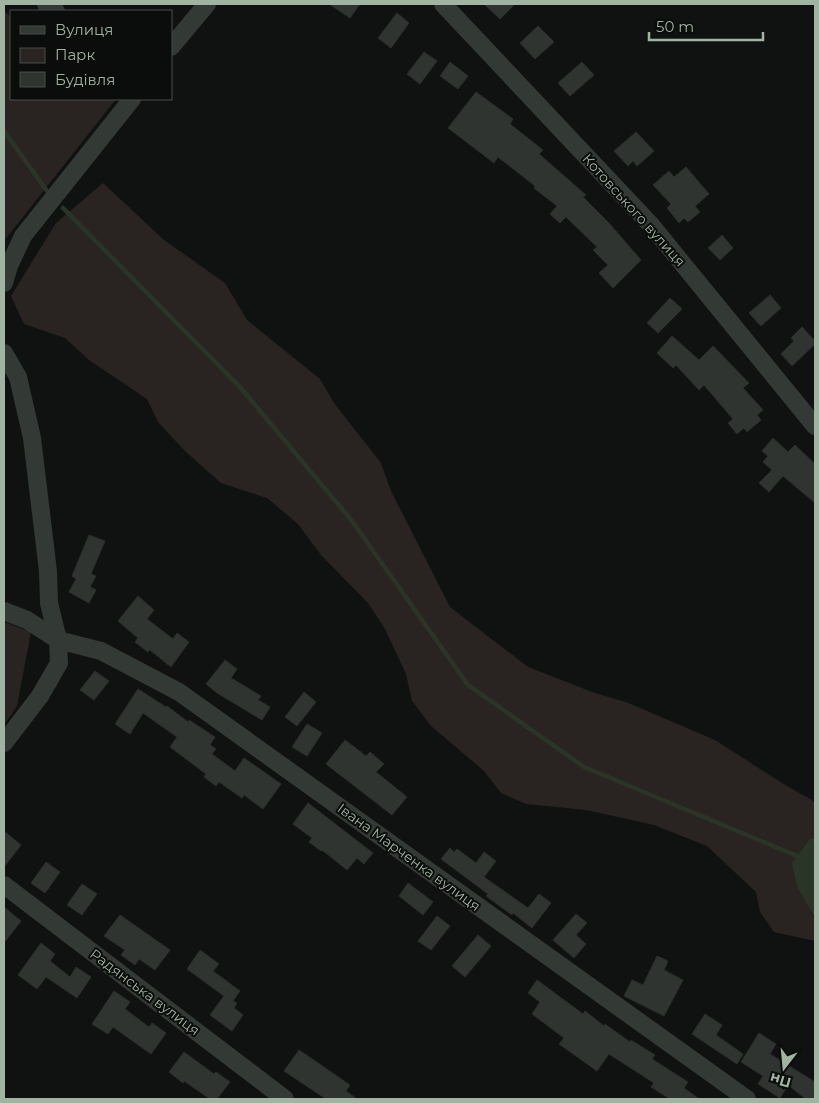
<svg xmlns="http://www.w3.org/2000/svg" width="819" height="1103" font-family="Montserrat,sans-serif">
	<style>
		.green { fill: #292421 }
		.water { fill: #2a3527 }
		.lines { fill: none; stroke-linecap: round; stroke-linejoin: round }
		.stream { stroke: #2a3527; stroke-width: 4.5 }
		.building { fill: #303430; stroke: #2a2e2b }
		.minor { stroke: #333934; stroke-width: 18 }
		.labels { text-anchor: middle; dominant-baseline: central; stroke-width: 4; stroke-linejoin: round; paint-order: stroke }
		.street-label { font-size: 14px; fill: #a1b3a1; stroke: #0b0d0c }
	</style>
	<rect width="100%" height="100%" fill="#101211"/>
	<g class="green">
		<path d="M4 11 11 17V99H116L4 241Z"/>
		<path d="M103 183 164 240 225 283 247 320 320 379 334 403 381 463 391 491 450 607 528 667 595 693 626 702 715 740 782 783 815 802V837L810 839 811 912 815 918V941L774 932 760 912 756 892 707 846 654 825 586 810 526 804 501 793 484 771 431 726 412 701 406 674 385 629 368 603 321 555 298 524 267 498 221 483 185 451 158 422 147 399 89 360 65 338 24 324 11 296 56 223Z"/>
		<path d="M4 622 31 632 17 706 4 725Z"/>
	</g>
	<path class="water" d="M815 837V918L797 886 792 863 810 839Z"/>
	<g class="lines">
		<g class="stream">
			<path d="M4 131 47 191"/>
			<path d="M63 208 240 387 352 521 468 685 584 767 802 858"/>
		</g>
	</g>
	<g class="building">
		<path d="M329 4H360L350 18Z"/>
		<path d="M484 4H515L500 19Z"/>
		<path d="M397 13 409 23 391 48 378 38Z"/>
		<path d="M538 26 554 42 535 59 520 43Z"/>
		<path d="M424 52 437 61 420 84 407 74Z"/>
		<path d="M450 62 468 76 458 89 440 76Z"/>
		<path d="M582 62 594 75 570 96 558 83Z"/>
		<path d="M476 92 513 119 510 124 543 150 539 154 586 195 583 197 608 222 641 260 613 288 599 273 608 265 593 250 597 247 566 217 560 223 550 214 557 206 534 188 535 186 498 157 494 163 448 128Z"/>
		<path d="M636 132 654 151 637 166 633 161 628 166 614 151Z"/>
		<path d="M686 167 709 194 695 206 700 212 688 222 684 218 679 223 667 208 671 204 653 185 669 171 674 177Z"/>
		<path d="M722 235 733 248 720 260 708 248Z"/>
		<path d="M770 295 781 308 761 326 749 313Z"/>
		<path d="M670 298 682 309 658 333 647 323Z"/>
		<path d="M802 327 815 341V344L792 366 781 354 794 341 791 338Z"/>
		<path d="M672 336 699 360 713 346 749 383 743 388 763 410 757 415 761 420 747 432 744 428 737 434 728 423 733 419 704 385 699 390 676 365 673 368 657 353Z"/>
		<path d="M773 438 788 452 795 445 815 464V503L783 476 769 492 759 483 772 470 763 462 768 456 762 451Z"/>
		<path d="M89 535 105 541 91 574 96 576 90 587 96 590 89 603 69 592 76 579 72 576Z"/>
		<path d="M138 596 154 610 147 619 173 639 177 633 189 642 171 667 150 650 148 652 135 642 138 638 118 621Z"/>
		<path d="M225 660 237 669 231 678 261 696 258 700 270 707 262 720 217 693 206 684Z"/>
		<path d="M95 671 109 681 94 700 80 690Z"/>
		<path d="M138 689 166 707 167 706 188 722 189 720 215 737 210 745 216 749 212 754 235 771 244 758 281 784 263 809 244 795 242 798 219 782 216 786 204 777 206 774 170 747 177 737 143 713 130 734 115 724Z"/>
		<path d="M304 692 316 702 297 726 285 717Z"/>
		<path d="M307 724 322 733 307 756 292 747Z"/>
		<path d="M345 740 366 756 370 752 384 764 376 772 407 797 392 815 326 764Z"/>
		<path d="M308 803 373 853 364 864 357 858 347 870 322 850 321 851 309 842 312 838 293 824Z"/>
		<path d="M4 831 21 845 4 867Z"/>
		<path d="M450 848 454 852 457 849 476 863 484 852 496 861 484 877 528 908 539 894 551 903 532 928 513 913 512 915 486 896 488 894 441 859Z"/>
		<path d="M46 862 60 872 45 893 31 883Z"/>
		<path d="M408 883 433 902 423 915 399 896Z"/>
		<path d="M82 884 97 894 82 915 67 905Z"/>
		<path d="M4 907 21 921 4 943Z"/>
		<path d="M576 914 587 923 576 935 586 944 574 958 553 940Z"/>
		<path d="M120 915 170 950 155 970 139 959 135 965 121 955 125 950 104 936Z"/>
		<path d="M437 916 450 926 431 950 418 941Z"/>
		<path d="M478 935 491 946 465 977 452 966Z"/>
		<path d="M41 943 55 954 50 961 70 977 76 967 91 977 77 998 46 977 37 989 18 975Z"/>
		<path d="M200 950 219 964 213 971 240 991 233 1001 237 1003 234 1008 243 1015 232 1031 210 1015 224 996 187 969Z"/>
		<path d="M657 956 668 961 664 970 683 980 664 1016 624 996 632 980 643 985Z"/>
		<path d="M537 980 583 1014 585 1011 604 1026 605 1024 630 1042 631 1040 655 1055 652 1059 688 1082 684 1088 699 1099H670L651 1087 654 1083 609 1054 597 1071 559 1044 564 1038 532 1014 540 1002 528 993Z"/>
		<path d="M114 991 130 1002 125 1009 149 1027 152 1023 166 1033 151 1054 113 1027 108 1034 92 1024Z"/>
		<path d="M705 1014 722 1025 716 1035 743 1054 737 1064 692 1034Z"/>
		<path d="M759 1033 776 1044 770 1054 815 1082V1099H806L788 1085 780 1098 758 1084 763 1076 741 1062Z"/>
		<path d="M299 1050 350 1085 346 1091 357 1099H326L284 1071Z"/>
		<path d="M184 1052 214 1074 216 1072 230 1082 217 1099H210L184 1081 183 1083 169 1072Z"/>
	</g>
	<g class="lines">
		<g class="minor">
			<path d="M46 4 56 11"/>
			<path d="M443 4 651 225 815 426"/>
			<path d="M171 47 207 4"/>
			<path d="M4 283 9 266 23 236 132 99"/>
			<path d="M4 353 18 377 32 438 48 571 49 603 58 640 59 663 40 696 4 743"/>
			<path d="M4 611 27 620 58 640 101 651 179 692 747 1099"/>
			<path d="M4 885 285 1099"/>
		</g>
	</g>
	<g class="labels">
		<g class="street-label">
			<text transform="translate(634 210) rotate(48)">Котовського вулиця</text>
			<text transform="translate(409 857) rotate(36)">Івана Марченка вулиця</text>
			<text transform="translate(145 992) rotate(37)">Радянська вулиця</text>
		</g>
	</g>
	<rect width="819" height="1103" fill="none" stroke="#a1b3a1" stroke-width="10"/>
	<rect x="10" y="10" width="162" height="90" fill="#0b0d0c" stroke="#474f48"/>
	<rect x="20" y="26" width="25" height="8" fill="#333934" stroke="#474f48"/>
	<text x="55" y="35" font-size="15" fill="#a1b3a1">Вулиця</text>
	<rect x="20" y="48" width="25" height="15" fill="#292421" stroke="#474f48"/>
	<text x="55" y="60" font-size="15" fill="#a1b3a1">Парк</text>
	<rect x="20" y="72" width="25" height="15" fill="#303430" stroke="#474f48"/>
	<text x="55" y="85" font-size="15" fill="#a1b3a1">Будівля</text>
	<g transform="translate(784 1068) rotate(196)" stroke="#0b0d0c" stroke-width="4" paint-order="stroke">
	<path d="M0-4L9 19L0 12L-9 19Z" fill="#a1b3a1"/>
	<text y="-8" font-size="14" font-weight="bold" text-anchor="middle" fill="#a1b3a1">Пн</text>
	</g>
	<path d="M649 32v8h114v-8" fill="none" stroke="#a1b3a1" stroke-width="2.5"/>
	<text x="656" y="32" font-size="15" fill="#a1b3a1" stroke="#0b0d0c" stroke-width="4" paint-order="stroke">50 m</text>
</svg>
